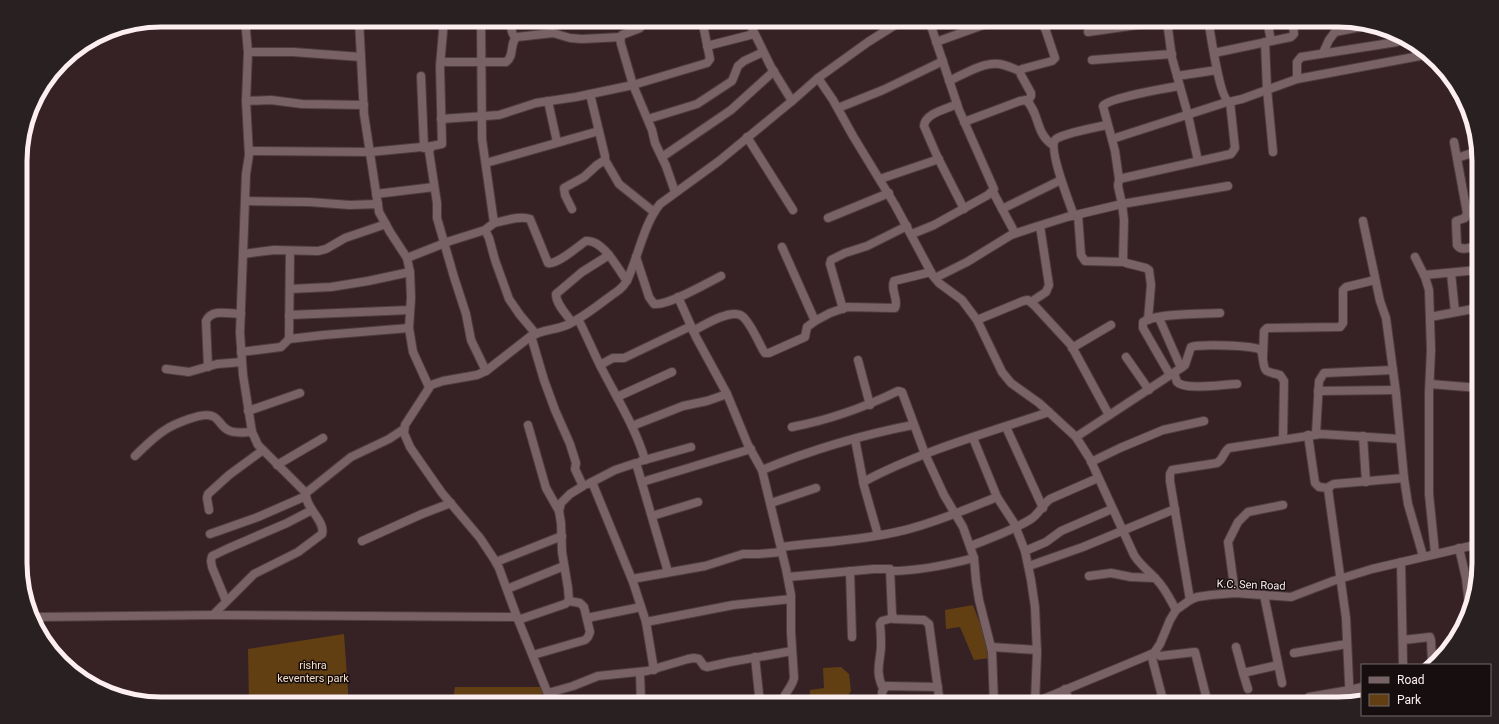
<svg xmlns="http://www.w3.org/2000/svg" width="1499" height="724" font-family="Roboto,sans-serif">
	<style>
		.green { fill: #613f13 }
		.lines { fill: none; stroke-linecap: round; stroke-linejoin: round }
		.minor-casing { stroke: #4e3d40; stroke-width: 10 }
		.minor { stroke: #796265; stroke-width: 8 }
		.labels { text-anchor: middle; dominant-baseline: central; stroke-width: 3; stroke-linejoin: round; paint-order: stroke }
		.street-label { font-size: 11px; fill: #fdeff1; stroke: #170e10 }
		.park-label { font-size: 11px; fill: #f5dcc1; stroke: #170e10 }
		.rim { fill: none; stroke: #fdeff1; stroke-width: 5 }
	</style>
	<rect width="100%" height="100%" fill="#362225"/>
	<g class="green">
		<path d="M973 605 982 629 990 658 974 660 960 627 946 629 945 610Z"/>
		<path d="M344 634 349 704H249L248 649Z"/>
		<path d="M841 667 849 674 851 691 846 699 839 701 840 704H809L810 690 824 688 823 668Z"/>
		<path d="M455 687H543L542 704H452Z"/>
	</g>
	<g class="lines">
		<g class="minor-casing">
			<g id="minor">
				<path d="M245 20 248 52 246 101 249 155 246 174 240 333 243 375 252 432 258 445 306 493"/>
				<path d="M359 20 364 114 379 212 390 232 407 258"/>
				<path d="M444 20 440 66 442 144 432 146 429 151 437 203V218L454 277 466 314 471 340 486 371"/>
				<path d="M471 20H500"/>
				<path d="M506 20 510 22 512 32 515 38"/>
				<path d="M640 20V28L622 35 620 38 621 44 633 85 652 130 655 143 666 166 675 192"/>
				<path d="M748 20 771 67 792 101"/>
				<path d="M1208 20C1211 34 1219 97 1229 102L1242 99 1297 79 1425 55"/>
				<path d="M1267 20 1271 41"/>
				<path d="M1167 21 1172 58 1188 115 1198 161"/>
				<path d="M1088 32 1172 20"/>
				<path d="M936 42 986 24"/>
				<path d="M1265 42 1267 89 1273 152"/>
				<path d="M707 46 754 34"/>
				<path d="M248 52H293L361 57"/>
				<path d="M1214 53 1291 37 1294 34 1293 24 1294 23 1310 20"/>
				<path d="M1323 53 1329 40 1335 32 1365 26"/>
				<path d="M1092 60 1172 54"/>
				<path d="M441 62H506C515 56 509 43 517 37L553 33 570 38 582 39 621 37"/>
				<path d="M421 76 424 148"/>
				<path d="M1177 76 1217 70"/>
				<path d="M818 78 833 100 853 136 895 205 933 276 939 283 962 300 977 320 1002 372 1011 383 1039 403 1076 437 1090 459 1134 555C1140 565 1149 571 1156 579 1165 588 1170 599 1176 610"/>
				<path d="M1297 79V62L1301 57 1397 42"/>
				<path d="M949 81C964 74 983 62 999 64 1007 65 1014 69 1020 71"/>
				<path d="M246 101 271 100 302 104 364 105"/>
				<path d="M548 101 557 142"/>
				<path d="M1028 101 1031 96V93L1021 75 1020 71 1022 69 1052 61 1055 58 1046 31 1041 20"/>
				<path d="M957 104C947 109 925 113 924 126L937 156 964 209"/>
				<path d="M838 108 883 90 943 61"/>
				<path d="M441 119 499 115 536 103 576 97 633 85 707 63 710 59 702 20"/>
				<path d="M648 119 697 104 732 81 738 66 744 61 763 52"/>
				<path d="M964 122 1020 101 1026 100C1040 113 1035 134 1053 145"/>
				<path d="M747 137 793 210"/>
				<path d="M1112 139 1227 102"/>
				<path d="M1454 142 1467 213 1465 218 1456 221V223L1457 245C1461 252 1471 247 1478 246"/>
				<path d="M249 151 370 152 432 146"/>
				<path d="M662 157 731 110 774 71"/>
				<path d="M1457 158 1478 151"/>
				<path d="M605 160 619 184 654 212"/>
				<path d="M486 163 599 131"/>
				<path d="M880 179 939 159"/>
				<path d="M1119 179 1231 154 1235 148 1230 102"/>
				<path d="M993 192 1015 233"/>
				<path d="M376 194 434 187"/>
				<path d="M246 201 309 202 350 205 378 204"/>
				<path d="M572 209 565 195 564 188 584 177 597 165 605 160V156L590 94"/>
				<path d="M1002 209 1061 180"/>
				<path d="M1078 215 1081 255 1085 261 1124 262"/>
				<path d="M1074 216C1070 204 1047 147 1056 139 1063 134 1097 127 1107 125"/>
				<path d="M828 218 889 193"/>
				<path d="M1363 221 1380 301 1386 318 1396 393 1404 478 1408 504 1423 556"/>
				<path d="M494 223C505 221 520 215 530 219L548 263C557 265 577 247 586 241 603 239 618 269 627 281"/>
				<path d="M485 230 489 238 495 260 509 299 520 315 536 334"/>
				<path d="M912 234 934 225 988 195 994 189 959 110 929 20"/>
				<path d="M782 247 815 321 830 313 847 307 895 308C899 299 890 290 894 281L931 272"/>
				<path d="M243 254 274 250 318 251 326 249 345 238 386 224"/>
				<path d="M636 257 649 297 654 304C668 306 707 283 721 276"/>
				<path d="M1415 257 1425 277 1429 290 1431 350 1429 393V494L1435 553"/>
				<path d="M1451 273 1455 312"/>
				<path d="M1424 275 1478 270"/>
				<path d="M935 278 967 262 1011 235 1035 227 1067 217 1122 204 1228 186"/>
				<path d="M290 289 331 287 368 281 410 272"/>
				<path d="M678 297 696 337 727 394 748 445 762 470 786 569 791 595V632L794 678C792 688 783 694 781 704"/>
				<path d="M1031 302 1046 292 1049 285 1040 226"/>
				<path d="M843 309 830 264 831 260 845 253 867 246 907 226"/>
				<path d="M289 315 410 310"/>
				<path d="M1430 317 1478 308"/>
				<path d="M1159 318 1181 368"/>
				<path d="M578 319C587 336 594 354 603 371 618 400 636 429 645 460"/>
				<path d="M977 320 1023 301 1028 300 1035 306 1071 345 1109 415"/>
				<path d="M1148 320 1151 285 1149 270 1146 268 1126 263 1123 260 1124 220 1122 204 1118 186 1119 179 1115 151 1103 106C1108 98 1167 88 1179 86"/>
				<path d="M572 322C566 314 556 304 556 294L582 272 609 255"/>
				<path d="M693 331C704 325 731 308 742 316 750 322 758 341 763 350L765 353H769L805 337 807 327 815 321"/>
				<path d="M289 339 324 335 409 328"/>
				<path d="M1072 348 1111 325"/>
				<path d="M241 352 281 347 289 339 290 251"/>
				<path d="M1263 356 1264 331 1267 328 1340 327 1343 323V290L1346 287 1375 280"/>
				<path d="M1126 357 1149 390"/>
				<path d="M858 360 870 405"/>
				<path d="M600 365 613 358H624L691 326"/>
				<path d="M208 367 206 321C212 308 229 314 241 314"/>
				<path d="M166 369 189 372 217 364 242 362"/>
				<path d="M1174 373 1177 382C1185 391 1225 384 1237 384"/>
				<path d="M1170 375 1143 328V322C1156 313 1203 314 1220 313"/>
				<path d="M1430 384 1479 388"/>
				<path d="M429 387 413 352 409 328 411 298 410 272 407 258 450 241 485 230 494 223 482 139 481 20"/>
				<path d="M1318 391 1395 390"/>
				<path d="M617 397 672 372"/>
				<path d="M248 411 300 393"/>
				<path d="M528 425 546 488 559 511"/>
				<path d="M632 426 683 406 707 401 727 394"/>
				<path d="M792 427C829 420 863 408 898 391L902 392 925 454 944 495 963 527 974 558 976 581 979 600 992 651 994 704"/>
				<path d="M1006 427 1043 508"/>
				<path d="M1316 434 1319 381 1324 373 1393 370"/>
				<path d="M1308 435 1315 483 1319 487 1329 488"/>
				<path d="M1363 436 1366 482"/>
				<path d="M1076 437 1181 368 1185 365 1191 347C1200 344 1253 345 1261 350 1263 355 1263 369 1267 371 1270 373 1277 374 1280 375L1284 381 1283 438"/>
				<path d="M973 438 997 497 1014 523 1025 551 1031 580 1035 607 1037 653 1035 702"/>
				<path d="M855 439 864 486 878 535"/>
				<path d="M135 456C144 447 154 437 165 430 174 424 202 412 212 416 219 418 221 427 228 430 234 434 245 432 252 432"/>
				<path d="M641 461 691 447"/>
				<path d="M1091 462 1120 448 1163 430 1204 421"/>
				<path d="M277 465 323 438"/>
				<path d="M762 470C811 450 861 435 913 425"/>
				<path d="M592 482 633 582 646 622 654 670"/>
				<path d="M642 482 751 449"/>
				<path d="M863 482C921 451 987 433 1049 412"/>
				<path d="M588 484 615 470 636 463 668 572"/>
				<path d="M771 503 816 488"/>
				<path d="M209 510 207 498 208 494 229 475 263 450"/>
				<path d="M652 516 698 502"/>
				<path d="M210 534 258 517 306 496"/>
				<path d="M362 541 422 514 451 503"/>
				<path d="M971 546C990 538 1012 531 1031 519 1039 514 1042 505 1050 499L1098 478"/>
				<path d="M781 547C822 542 865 540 905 530 937 522 967 509 997 497"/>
				<path d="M1459 548 1466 578 1469 605"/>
				<path d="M1025 551 1046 542 1061 531 1112 509"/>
				<path d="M496 562 562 536"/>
				<path d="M1401 562 1403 665"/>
				<path d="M1029 566 1083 547 1175 509"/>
				<path d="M850 571 852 637"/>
				<path d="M891 571C920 571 947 565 974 558"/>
				<path d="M1089 576 1111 573 1131 577 1155 578"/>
				<path d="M788 577 874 569H890L892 614 894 619 924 620 929 624 940 704"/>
				<path d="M632 579 705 566 743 554H759L782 552"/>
				<path d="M507 589 564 566"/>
				<path d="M1235 593 1228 542 1238 522 1248 512 1283 505"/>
				<path d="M1264 595 1282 683"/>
				<path d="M1190 600 1170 481V474L1172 470 1217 463C1224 459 1223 452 1229 448L1321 434 1400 439"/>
				<path d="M226 601 212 567 211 561 212 556 229 548 287 523 312 510"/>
				<path d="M213 615 254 574 298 552 322 534C326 521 304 507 306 493L351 457 389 439 404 429"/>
				<path d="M36 617 213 615 517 617"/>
				<path d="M587 618 641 607"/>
				<path d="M518 620 565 604 569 601 568 588 562 552 561 523 559 511 561 503 570 494 583 486 575 469 576 463 570 444 555 410 544 380 531 336"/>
				<path d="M646 622 733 605 791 599"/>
				<path d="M1403 640 1430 637 1431 640 1432 662"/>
				<path d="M991 647 1037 650"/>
				<path d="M1236 647 1243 673 1278 665"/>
				<path d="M1154 653 1160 656 1195 652 1208 704"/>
				<path d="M1294 653 1347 644"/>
				<path d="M1151 654 1164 704"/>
				<path d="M533 655 585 640 588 637 590 632 584 607 580 603 569 601"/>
				<path d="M755 657 760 704"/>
				<path d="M640 672 641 704"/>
				<path d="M1243 673 1248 689"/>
				<path d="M883 688C875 672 880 663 881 647 881 639 881 632 880 624L882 621 893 618"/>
				<path d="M1065 689 1070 704"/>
				<path d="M548 693 573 686 598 676 647 671 688 659 694 658 699 659 704 666 707 667 730 662 792 651"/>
				<path d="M1309 697 1350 690 1362 687"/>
				<path d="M1350 703 1346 618 1328 489 1330 486 1334 484 1404 478"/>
				<path d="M552 704 517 617 499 568 494 559 480 538 442 493 421 463 410 447 404 433 405 425 431 385 443 381 477 375 486 371 531 336C542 330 555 330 567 325 585 317 603 301 619 290 628 283 630 273 634 263 641 244 647 220 660 204L719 161 792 101 818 78 868 42 903 20"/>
				<path d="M883 704 882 692 886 686 938 687"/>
				<path d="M1031 704 1154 653 1160 644 1170 620 1176 610 1190 600 1197 597 1211 595 1235 593 1291 597 1333 581 1372 569 1479 544"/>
			</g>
		</g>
		<use href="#minor" class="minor"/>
	</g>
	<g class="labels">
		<g class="street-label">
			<text transform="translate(1251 585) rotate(2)">K.C. Sen Road</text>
		</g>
		<g class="park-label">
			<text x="313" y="665">rishra<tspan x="313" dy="13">keventers park</tspan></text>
		</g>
	</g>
	<path d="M0 0H1499V724H0ZM161 27H1338A134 134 0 0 1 1472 161V563A134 134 0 0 1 1338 697H161A134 134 0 0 1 27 563V161A134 134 0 0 1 161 27Z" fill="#292022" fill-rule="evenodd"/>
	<path class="rim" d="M161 27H1338A134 134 0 0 1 1472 161V563A134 134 0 0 1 1338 697H161A134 134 0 0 1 27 563V161A134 134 0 0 1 161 27Z"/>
	<rect x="1361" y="664" width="130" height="52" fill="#170e10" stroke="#73686a"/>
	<rect x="1369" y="677" width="20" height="6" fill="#796265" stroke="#73686a"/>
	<text x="1397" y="684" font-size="12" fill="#fdeff1">Road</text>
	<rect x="1369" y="694" width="20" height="12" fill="#613f13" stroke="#73686a"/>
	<text x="1397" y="704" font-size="12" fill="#fdeff1">Park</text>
</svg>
